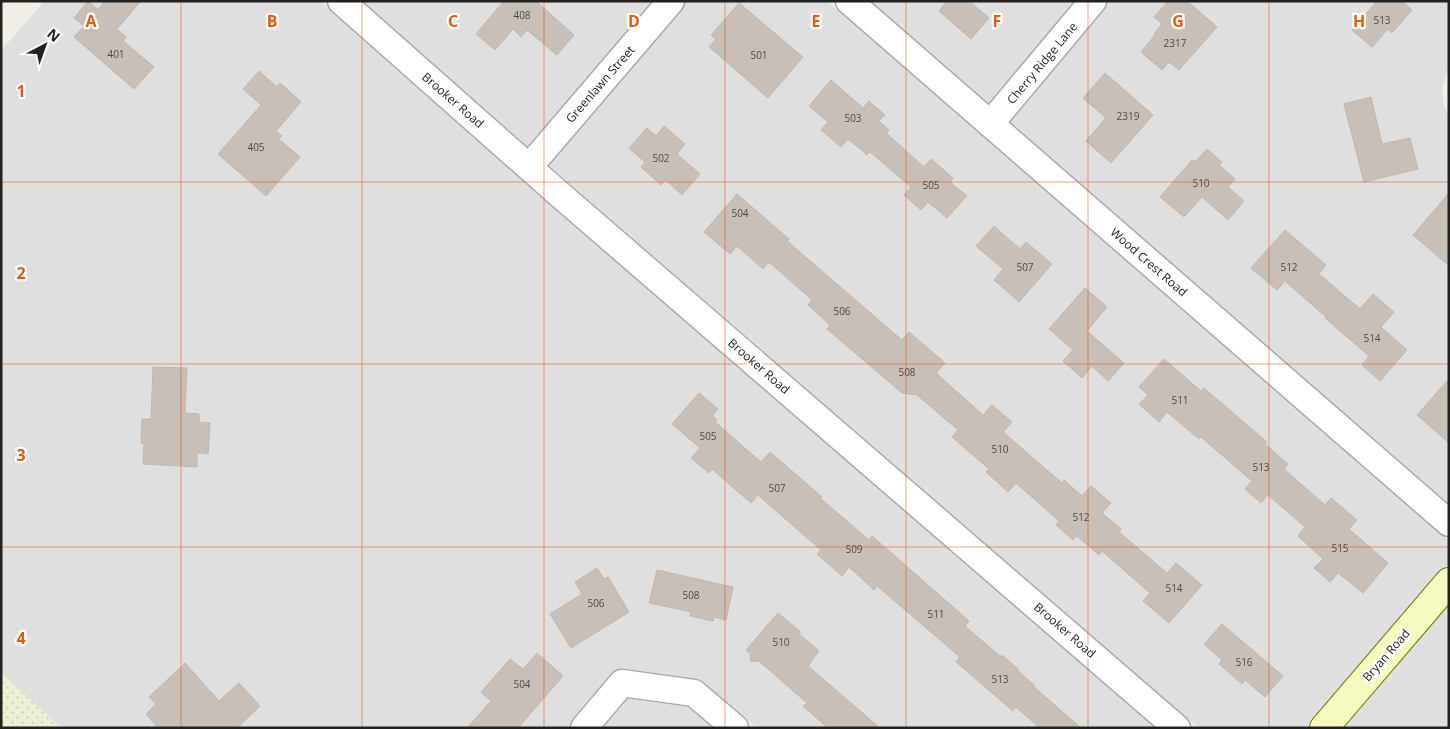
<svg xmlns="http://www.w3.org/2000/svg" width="1450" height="729" font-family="'Open Sans',sans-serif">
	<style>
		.residential { fill: #e0dfdf }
		.farmland { fill: url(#farmland-dots) }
		.building { fill: #c7bfb8; stroke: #c4b6ab }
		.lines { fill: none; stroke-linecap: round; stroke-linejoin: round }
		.street-casing { stroke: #a9a9a9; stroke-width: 29 }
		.secondary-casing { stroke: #707d05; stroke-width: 30 }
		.street { stroke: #fff; stroke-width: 26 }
		.secondary { stroke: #f7fabf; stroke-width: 28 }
		.grid { fill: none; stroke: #e8590c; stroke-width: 1; stroke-opacity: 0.55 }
		.labels { text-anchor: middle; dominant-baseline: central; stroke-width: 4.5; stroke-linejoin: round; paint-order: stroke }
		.number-label { font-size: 10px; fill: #4b4948 }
		.street-label { font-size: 12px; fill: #222; stroke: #fff }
		.grid-label { font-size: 16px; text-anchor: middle; font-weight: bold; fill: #e8590c; stroke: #fff; stroke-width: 4.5; stroke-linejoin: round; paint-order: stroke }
	</style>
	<defs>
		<pattern id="farmland-dots" width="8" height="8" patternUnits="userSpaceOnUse" patternTransform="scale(1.25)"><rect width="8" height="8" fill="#eef0d5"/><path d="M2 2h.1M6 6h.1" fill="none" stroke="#ccceb7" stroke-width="1.8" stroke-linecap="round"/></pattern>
	</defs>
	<rect width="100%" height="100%" fill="#f2efe9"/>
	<g class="residential">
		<path d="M44 1H320L511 170 1156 728H757L703 683 697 680 625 670 612 675 567 728H62L1 673V51Z"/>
		<path d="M363 1H655L529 149Z"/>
		<path d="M687 1H827L1449 541V563L1307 728H1199L548 165Z"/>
		<path d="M870 1H1077L990 105Z"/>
		<path d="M1109 1H1449V66L1442 88 1444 106 1449 116V504L1008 121Z"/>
		<path d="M1449 601V728H1340Z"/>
		<path d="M626 697 688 706 713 728H600Z"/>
	</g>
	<path class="farmland" d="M1 673 62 728H1Z"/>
	<g class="building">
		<path d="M88 1 98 10 105 1H141L117 29 126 37 123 41 154 67 134 89 74 37 84 26 74 18Z"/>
		<path d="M504 1H536L574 35 557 55 527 30 521 37 513 29 495 50 476 34Z"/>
		<path d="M947 1H969L989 18 971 39 939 11Z"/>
		<path d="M1168 1H1187L1217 27 1179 70 1169 62 1162 70 1141 52 1155 35 1154 34 1162 24 1154 17Z"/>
		<path d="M1377 1H1402L1412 10 1392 33 1388 29 1372 47 1352 30Z"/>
		<path d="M739 3 803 57 768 98 709 47 716 39 711 35Z"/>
		<path d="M259 71 277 87 280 83 301 102 276 131 282 136 279 139 300 157 266 196 218 154 261 105 243 89Z"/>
		<path d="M1105 73 1153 115 1111 163 1086 141 1106 118 1083 98Z"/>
		<path d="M831 80 863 108 869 101 885 115 879 121 889 130 886 133 924 167 931 159 953 178 950 182 967 196 947 218 928 202 921 210 904 195 911 187 870 152 867 155 848 139 841 147 821 130 828 122 809 106Z"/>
		<path d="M1371 97 1382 144 1410 138 1418 169 1364 182 1344 104Z"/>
		<path d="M664 126 685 144 677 154 700 174 682 195 666 180 661 185 641 167 645 162 629 148 647 128 656 136Z"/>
		<path d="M1207 149 1222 162 1219 165 1235 179 1228 187 1244 201 1228 220 1202 197 1184 217 1160 197 1192 160 1195 162Z"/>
		<path d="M1449 193V266L1413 235Z"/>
		<path d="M737 194 789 239 787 241 902 340 909 332 945 363 936 373 983 415 992 405 1012 422 1003 432 1062 483 1064 480 1082 496 1091 486 1111 503 1102 513 1121 529 1119 532 1167 573 1176 563 1202 585 1169 623 1143 601 1150 593 1102 551 1099 555 1077 536 1073 540 1056 525 1059 521 1016 483 1008 492 986 472 989 469 952 437 958 430 917 395 902 393 827 329 830 325 808 305 812 300 769 262 763 269 737 246 730 254 704 232Z"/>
		<path d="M994 226 1020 249 1026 242 1052 264 1019 302 994 280 1003 269 976 246Z"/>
		<path d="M1285 230 1326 265 1319 274 1360 309 1373 294 1394 312 1381 327 1407 350 1380 381 1362 365 1369 356 1325 318 1326 317 1285 281 1277 290 1251 268Z"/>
		<path d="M1085 288 1107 307 1087 331 1124 363 1108 381 1092 366 1082 378 1063 361 1073 350 1049 329Z"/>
		<path d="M1164 359 1201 391 1204 388 1267 442 1265 444 1288 464 1284 469 1325 505 1331 498 1357 520 1349 529 1388 563 1363 593 1338 573 1330 582 1314 568 1323 559 1298 536 1305 527 1268 495 1261 503 1245 489 1252 481 1201 437 1199 439 1167 412 1159 422 1139 404 1148 395 1139 387Z"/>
		<path d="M153 367 187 368 185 413 199 414V422L210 423 208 454 197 453V467L143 464 144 443H141L142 419H151Z"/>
		<path d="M1449 379V443L1417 415Z"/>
		<path d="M699 393 718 409 712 416 717 420 715 422 761 462 770 452 822 497 820 498 869 540 872 536 969 621 965 626 1001 657 1002 655 1019 670 1018 671 1035 686 1034 687 1081 728H1040L1016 707 1013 711 956 662 960 657 877 586 874 590 849 567 842 576 817 554 821 550 758 495 751 503 712 469 709 473 691 458 700 448 672 424Z"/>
		<path d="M597 568 604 579 608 577 629 612 571 648 550 614 582 594 575 582Z"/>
		<path d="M657 570 733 587 726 620 714 617 713 621 690 616 691 612 649 603Z"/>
		<path d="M778 613 801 632 799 634 819 651 808 666 880 728H828L803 706 807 703 759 661 751 662 750 654 746 650Z"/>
		<path d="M1222 624 1283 676 1265 697 1245 680 1242 684 1219 664 1222 660 1204 644Z"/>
		<path d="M537 653 563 676 518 728H467L491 701 481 692 510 659 523 669Z"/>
		<path d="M185 663 219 701 239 683 260 706 237 728H158L146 714 156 704 149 697Z"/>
	</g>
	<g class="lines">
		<g class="street-casing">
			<g id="street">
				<path d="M341 1 558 193 1177 728"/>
				<path d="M849 1 1449 523"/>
				<path d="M990 124 1093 1"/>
				<path d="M529 167 671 1"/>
				<path d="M584 728 622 683 694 693 735 728"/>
			</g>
		</g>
		<g class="secondary-casing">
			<path id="secondary" d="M1324 728 1449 582"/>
		</g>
		<use href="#street" class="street"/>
		<use href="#secondary" class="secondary"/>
	</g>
	<path class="grid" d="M181 1V728M362 1V728M544 1V728M725 1V728M906 1V728M1088 1V728M1269 1V728M1 182H1449M1 364H1449M1 547H1449"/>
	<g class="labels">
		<g class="number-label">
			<text x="522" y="15">408</text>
			<text x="1382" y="20">513</text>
			<text x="1175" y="43">2317</text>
			<text x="116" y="54">401</text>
			<text x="759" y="55">501</text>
			<text x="1128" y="116">2319</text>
			<text x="853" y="118">503</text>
			<text x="256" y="147">405</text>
			<text x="661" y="158">502</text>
			<text x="1201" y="183">510</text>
			<text x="931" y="185">505</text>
			<text x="740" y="213">504</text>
			<text x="1025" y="267">507</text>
			<text x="1289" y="267">512</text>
			<text x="842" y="311">506</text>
			<text x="1372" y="338">514</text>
			<text x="907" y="372">508</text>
			<text x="1180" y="400">511</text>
			<text x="708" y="436">505</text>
			<text x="1000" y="449">510</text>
			<text x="1261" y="467">513</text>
			<text x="777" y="488">507</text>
			<text x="1081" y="517">512</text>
			<text x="1340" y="548">515</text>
			<text x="854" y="549">509</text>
			<text x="1174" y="588">514</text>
			<text x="691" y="595">508</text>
			<text x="596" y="603">506</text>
			<text x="936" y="614">511</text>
			<text x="781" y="642">510</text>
			<text x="1244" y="662">516</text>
			<text x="1000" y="679">513</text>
			<text x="522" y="684">504</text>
		</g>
		<g class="street-label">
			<text transform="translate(1042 63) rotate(-50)">Cherry Ridge Lane</text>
			<text transform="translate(600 84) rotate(-49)">Greenlawn Street</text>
			<text transform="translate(453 100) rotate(41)">Brooker Road</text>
			<text transform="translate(1149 262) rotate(41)">Wood Crest Road</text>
			<text transform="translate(759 366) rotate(41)">Brooker Road</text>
			<text transform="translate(1065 630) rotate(41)">Brooker Road</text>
			<text transform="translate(1386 655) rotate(-49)">Bryan Road</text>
		</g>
	</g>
	<g class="grid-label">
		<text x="91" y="27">A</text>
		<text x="272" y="27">B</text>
		<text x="453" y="27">C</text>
		<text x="634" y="27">D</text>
		<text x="816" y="27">E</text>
		<text x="997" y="27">F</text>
		<text x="1178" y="27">G</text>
		<text x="1359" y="27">H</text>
		<text x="21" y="97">1</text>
		<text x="21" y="279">2</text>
		<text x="21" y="461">3</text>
		<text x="21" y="644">4</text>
	</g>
	<rect width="1450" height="729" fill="none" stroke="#222222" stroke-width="5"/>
	<g transform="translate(45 45) rotate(41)" stroke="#ffffff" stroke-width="4" paint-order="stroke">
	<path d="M0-4L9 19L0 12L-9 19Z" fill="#222222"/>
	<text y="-8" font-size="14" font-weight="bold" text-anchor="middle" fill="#222222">N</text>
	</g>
</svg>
